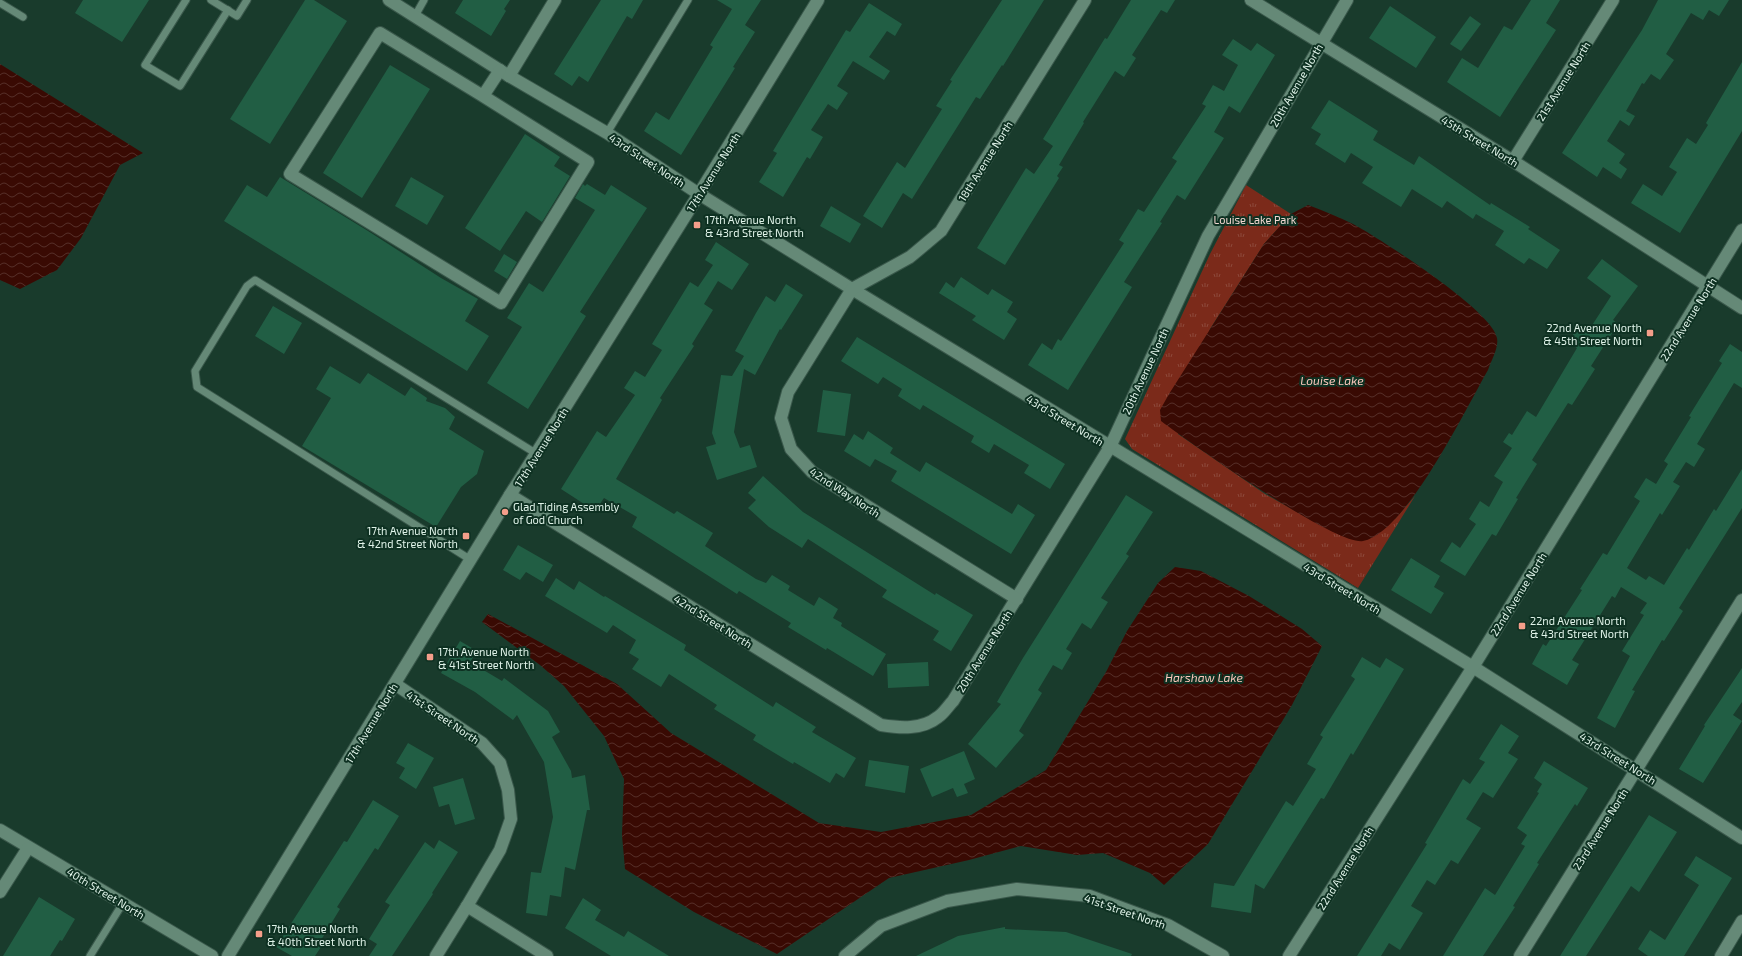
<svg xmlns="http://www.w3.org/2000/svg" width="1742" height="956" font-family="'Exo 2',sans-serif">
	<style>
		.grass { fill: url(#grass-tufts) }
		.water { fill: url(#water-waves) }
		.building { fill: #215e44 }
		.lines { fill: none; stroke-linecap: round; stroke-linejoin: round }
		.lane-casing { stroke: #3a584b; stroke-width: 9 }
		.street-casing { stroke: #3a584b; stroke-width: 14 }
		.secondary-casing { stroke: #3a584b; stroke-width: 14 }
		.lane { stroke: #658977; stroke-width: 7 }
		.street { stroke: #658977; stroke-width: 12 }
		.secondary { stroke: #658977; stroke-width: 12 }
		.poi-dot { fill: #f49e8a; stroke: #0e3122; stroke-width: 1.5 }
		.labels { text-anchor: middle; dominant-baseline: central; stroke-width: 4; stroke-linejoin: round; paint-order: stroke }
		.street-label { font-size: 11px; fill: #e0f3e9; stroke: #0e3122 }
		.poi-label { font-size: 11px; fill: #e0f3e9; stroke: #0e3122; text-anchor: start }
		.park-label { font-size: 11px; fill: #f2d7d1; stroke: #0e3122 }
		.water-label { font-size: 12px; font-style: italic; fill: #fbc7bb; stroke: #0e3122 }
	</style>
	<defs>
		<pattern id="grass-tufts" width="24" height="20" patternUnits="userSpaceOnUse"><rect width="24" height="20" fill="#7b2a1a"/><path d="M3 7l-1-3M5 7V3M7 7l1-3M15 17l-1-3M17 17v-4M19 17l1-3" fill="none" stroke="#8d493b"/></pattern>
		<pattern id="water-waves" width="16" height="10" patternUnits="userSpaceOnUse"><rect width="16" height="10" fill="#390a03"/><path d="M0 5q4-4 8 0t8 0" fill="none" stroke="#552e28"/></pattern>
	</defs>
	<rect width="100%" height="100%" fill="#193b2c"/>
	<path class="grass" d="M1246 185 1291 214 1264 244 1210 329 1178 434 1265 494 1322 526 1395 519 1415 496 1358 588 1132 449 1125 439 1210 254Z"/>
	<g class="water">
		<path d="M0 64 143 153 120 165 81 238 57 270 20 289 0 280Z"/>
		<path d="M1308 205C1324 211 1339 217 1353 224 1379 238 1493 311 1497 338 1499 348 1491 361 1488 370 1466 408 1406 533 1363 541 1335 546 1189 442 1161 421L1160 410 1169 394 1264 244 1291 214Z"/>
		<path d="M1175 567 1201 571 1249 596 1302 629 1322 646 1292 705 1208 844 1164 885 1150 873 1103 853 1077 855 1021 846 969 860 889 878 777 954 694 912 625 869 622 835 624 779 604 736 564 686 540 665 482 622 488 614 617 684 671 733 819 823 881 832 971 815 1046 770 1106 672 1127 631 1158 583Z"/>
	</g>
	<g class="building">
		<path d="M83 0H149L122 42 75 13Z"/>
		<path d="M305 0H314L347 21 270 144 230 119Z"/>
		<path d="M463 0H510L504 9 506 11 491 36 455 13Z"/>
		<path d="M601 0H643L632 19 627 16 588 82 579 76 572 86 554 74Z"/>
		<path d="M717 0H761L745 25 755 32 733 67 735 68 681 155 644 131 656 112 669 120 713 47 710 45 732 9Z"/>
		<path d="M1002 0H1044L1003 66 1002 65 980 99 976 97 912 199 903 193 882 228 863 216 897 162 905 168 942 109 936 106 952 81 950 80Z"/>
		<path d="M1131 0H1175L1167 13 1161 10 1132 55 1136 58 1124 77 1115 71 1083 122 1084 123 1059 165 1063 167 1057 176 1059 178 1005 265 977 248 1026 168 1034 174 1053 146 1043 139 1105 38 1107 39Z"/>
		<path d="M1531 0H1560L1546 23 1556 30 1500 117 1447 82 1462 58 1478 68 1504 26 1512 30Z"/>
		<path d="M1658 0H1729L1719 16 1709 10 1703 20 1691 13 1666 54 1674 60 1660 80 1651 74 1644 84 1642 83 1626 111 1635 116 1629 126 1620 120 1607 141 1625 154 1619 163 1627 169 1621 179 1603 167 1597 177 1562 153 1642 30Z"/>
		<path d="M869 3 902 24 895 36 887 31 869 57 890 71 884 80 853 61 837 86 848 93 837 110 828 104 811 130 823 137 810 159 807 157 783 197 759 182 777 153 773 151 846 30 850 32Z"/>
		<path d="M1390 6 1436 37 1416 68 1369 38Z"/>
		<path d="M1470 16 1481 24 1461 51 1450 44Z"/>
		<path d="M1233 39 1251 51 1257 43 1275 55 1240 113 1229 106 1214 132 1224 138 1185 200 1177 195 1160 222 1162 223 1124 282 1132 287 1068 390 1028 365 1042 343 1052 350 1058 339 1061 341 1124 243 1119 240 1138 209 1144 212 1177 161 1172 158 1206 106 1202 104 1213 85 1224 91 1238 65 1222 55Z"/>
		<path d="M1742 62V131L1680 233 1631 203 1643 184 1662 196 1677 172 1669 167 1687 138 1696 144 1708 125 1706 123Z"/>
		<path d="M390 65 430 89 362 198 323 173Z"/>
		<path d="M1329 100 1378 131 1373 140 1414 165 1419 156 1490 205 1491 203 1530 227 1528 229 1560 250 1547 269 1529 258 1524 264 1495 245 1504 231 1476 214 1473 219 1447 201 1442 208 1412 189 1401 207 1362 183 1373 167 1351 153 1345 163 1315 144 1321 134 1311 128Z"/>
		<path d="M525 134 560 157 554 166 570 176 542 222 526 211 500 251 465 228Z"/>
		<path d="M280 177 368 231 441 278 478 299 465 321 489 336 467 371 224 221 247 185 267 197Z"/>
		<path d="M411 177 444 196 427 225 395 206Z"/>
		<path d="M583 184 585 186 587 184 605 195 611 185 647 208 580 312 586 316 528 409 487 383 522 327 507 318 529 283 543 292 595 210 575 198Z"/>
		<path d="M831 206 861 224 850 243 820 226Z"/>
		<path d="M716 242 749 264 732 290 718 281 704 304 713 310 692 344 694 346 660 398 662 400 616 479 674 514 677 511 713 533 705 546 756 579 766 583 772 575 790 586 788 590 814 606 819 597 838 609 833 618 842 623 841 626 886 654 873 676 827 648 826 650 788 627 791 623 739 591 737 594 632 527 637 517 604 498 595 511 561 489 597 431 606 437 635 395 624 388 635 371 645 377 662 350 652 344 690 282 698 287 713 265 705 260Z"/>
		<path d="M504 254 517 262 507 279 494 271Z"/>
		<path d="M1602 259 1638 286 1613 320 1618 324 1591 366 1595 369 1572 405 1568 403 1532 460 1537 464 1516 498 1518 499 1496 536 1492 534 1465 576 1440 561 1452 542 1460 548 1476 524 1469 519 1480 501 1489 507 1503 482 1494 476 1512 448 1503 442 1509 433 1512 435 1527 411 1536 417 1577 348 1568 342 1580 324 1589 330 1611 296 1587 278Z"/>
		<path d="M961 277 988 295 992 289 1013 302 1007 312 1017 319 1004 340 972 320 976 316 939 293 946 282 954 288Z"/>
		<path d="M786 284 803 295 781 330 780 329 755 375 744 369 734 432 740 448 750 445 757 467 717 480 706 447 716 444 712 433 721 375 732 376 744 356 735 351 756 313 766 296 775 302Z"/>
		<path d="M273 306 302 323 284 354 255 336Z"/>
		<path d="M857 337 1065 464 1050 489 1024 473 1029 465 994 444 989 453 971 442 974 436 923 405 920 410 898 396 902 389 883 377 878 384 841 361Z"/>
		<path d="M1730 344 1742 352V388L1734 383 1697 444 1705 449 1694 467 1686 462 1673 482 1680 486 1662 515 1660 513 1627 568 1646 580 1649 576 1664 585 1687 548 1689 550 1714 509 1716 511 1742 469V508L1679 608 1683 611 1664 641 1662 640 1632 690 1635 691 1615 728 1597 718 1630 656 1622 651 1644 615 1640 613 1647 603 1621 587 1615 598 1612 596 1572 660 1579 664 1567 685 1532 664 1543 644 1546 646 1582 590 1580 589 1603 553 1607 555 1640 501 1634 497 1646 478 1656 484 1668 464 1664 461 1691 417 1689 416 1722 363 1719 361Z"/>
		<path d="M330 366 360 384 368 373 405 396 411 387 427 398 426 401 445 408 455 417 449 429 484 451 477 474 461 487 436 527 302 446 331 398 316 389Z"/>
		<path d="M823 390 851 394 845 436 817 432Z"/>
		<path d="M868 431 893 448 890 453 920 472 926 462 1012 514 1018 504 1035 515 1011 554 891 481 897 471 875 459 870 467 844 451 854 434 863 440Z"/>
		<path d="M763 476 803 512 935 595 936 593 973 615 951 651 933 640 939 631 882 597 887 590 808 539 802 548 769 527 748 508 756 500 748 493Z"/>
		<path d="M1126 495 1153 512 1126 554 1129 556 1101 598 1108 602 1091 629 1082 623 1066 649 1072 653 1062 670 1053 665 1038 690 1042 693 1019 731 1024 735 996 768 968 744 1001 704 997 702 1023 658Z"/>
		<path d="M518 545 553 565 543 582 526 572 520 580 503 570Z"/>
		<path d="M1411 558 1440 576 1434 587 1444 593 1431 614 1391 590Z"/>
		<path d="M556 578 574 590 579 581 604 597 605 596 686 645 684 650 773 707 776 702 816 727 812 732 856 758 844 778 836 773 830 783 794 762 793 764 753 740 756 735 714 709 717 705 669 674 661 687 632 669 639 659 629 653 636 640 613 625 607 633 545 596Z"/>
		<path d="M460 641 477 651 470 662 502 681 504 678 548 711 560 732 552 737 571 771 572 778 585 775 590 810H587L575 870 565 867 561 897 550 895 547 916 526 913 531 872 541 873 553 817 544 762 517 715 513 720 475 692 441 673Z"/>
		<path d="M1362 657 1380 668 1386 658 1404 669 1353 755 1351 753 1324 799 1321 798 1264 889 1255 884 1251 913 1211 907 1214 883 1234 886 1286 801 1293 806 1316 769 1307 764 1323 737 1320 735 1355 679 1351 676Z"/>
		<path d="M928 662 929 686 888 688 887 664Z"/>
		<path d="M1742 668V702L1733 715 1742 721 1703 783 1679 769 1705 726 1704 725Z"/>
		<path d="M1501 724 1519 736 1508 753 1518 759 1493 798 1483 792 1466 819 1481 828 1458 864 1451 860 1435 885 1427 880 1411 906 1423 913 1400 950 1389 943 1381 956H1357L1427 844 1425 843 1463 779 1470 784 1485 762 1479 759Z"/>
		<path d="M408 743 434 758 416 789 399 778 405 768 396 763Z"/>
		<path d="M964 751 975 779 964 784 968 793 957 797 953 788 932 797 920 769Z"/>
		<path d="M869 760 909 766 905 793 865 786Z"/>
		<path d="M1544 761 1588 788 1577 806 1575 804 1537 863 1539 864 1513 906 1515 907 1483 956H1443L1485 888 1495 895 1525 846 1521 844 1527 835 1517 828 1539 793 1537 792 1542 784 1534 778Z"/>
		<path d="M463 778 475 819 455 825 449 804 439 807 433 787Z"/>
		<path d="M373 800 399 816 378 850 375 848 337 907 340 909 318 945 321 947 315 956H292L276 947 344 841 347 842Z"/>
		<path d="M1649 815 1677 832 1639 892 1631 886 1586 956H1560Z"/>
		<path d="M439 840 458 852 432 893 433 894 392 956H369L377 944 369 939 390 905 385 902 425 842 434 849Z"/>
		<path d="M1696 856 1732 878 1684 956H1648L1638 949 1650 930 1665 940 1699 885 1684 875Z"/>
		<path d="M39 897 75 919 62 941 60 940 50 956H3Z"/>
		<path d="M583 898 601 910 595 920 624 937 628 931 669 956H611L565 928Z"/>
		<path d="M1005 927V929L1066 932 1132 954 1131 956H916L958 936Z"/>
	</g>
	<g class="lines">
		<g class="lane-casing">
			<g id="lane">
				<path d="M186 0 145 65 180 86 228 10"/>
				<path d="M211 0 237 16 247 0"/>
				<path d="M0 3 23 17"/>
				<path d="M415 16 424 0"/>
				<path d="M607 133 688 0"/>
				<path d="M471 560 197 387 195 371 247 286 255 280 537 454"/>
				<path d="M90 956 123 903"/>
			</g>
		</g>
		<g class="street-casing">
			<g id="street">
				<path d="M389 0 509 76 607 133 699 194 852 289 1473 667 1742 838"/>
				<path d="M1251 0 1513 161 1742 308"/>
				<path d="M509 76 555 0"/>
				<path d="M483 96 380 33 290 174 501 303 588 162 483 96 500 70"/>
				<path d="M1513 161 1613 0"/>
				<path d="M510 495 881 725C900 728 922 730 938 717 944 713 948 706 953 701L1110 447 1208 236 1347 0"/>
				<path d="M1017 599 812 472 791 449 781 418 788 392 852 289 910 257 941 231 1085 0"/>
				<path d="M395 684 482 743 500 763 508 790 511 819 500 850 467 906 436 956"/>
				<path d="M0 830 212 956"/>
				<path d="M0 892 28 848"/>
				<path d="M467 906 547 956"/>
				<path d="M845 956 881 926 947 901 1017 889 1090 896 1168 925 1223 956"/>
				<path d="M1520 956 1742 600"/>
				<path d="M1721 956 1742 921"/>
			</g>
		</g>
		<g class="secondary-casing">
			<g id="secondary">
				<path d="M228 956 510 495 699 194 818 0"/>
				<path d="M1289 956 1473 667 1742 230"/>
			</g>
		</g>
		<use href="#lane" class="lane"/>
		<use href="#street" class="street"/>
		<use href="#secondary" class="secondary"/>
	</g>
	<g class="poi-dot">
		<rect x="693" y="221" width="8" height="8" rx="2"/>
		<rect x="1646" y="329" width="8" height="8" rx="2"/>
		<circle cx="505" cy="512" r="4"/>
		<rect x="462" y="532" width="8" height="8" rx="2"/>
		<rect x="1518" y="622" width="8" height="8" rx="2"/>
		<rect x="426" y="653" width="8" height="8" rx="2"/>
		<rect x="255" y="930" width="8" height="8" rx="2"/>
	</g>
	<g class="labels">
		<g class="street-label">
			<text transform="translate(1563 81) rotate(-58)">21st Avenue North</text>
			<text transform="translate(1296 85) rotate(-60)">20th Avenue North</text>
			<text transform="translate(1480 141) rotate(31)">45th Street North</text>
			<text transform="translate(647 160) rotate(33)">43rd Street North</text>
			<text transform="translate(985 161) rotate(-58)">18th Avenue North</text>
			<text transform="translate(713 172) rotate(-58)">17th Avenue North</text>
			<text transform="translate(1688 319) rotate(-58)">22nd Avenue North</text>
			<text transform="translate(1145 371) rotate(-65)">20th Avenue North</text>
			<text transform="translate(1065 420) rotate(31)">43rd Street North</text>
			<text transform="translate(541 447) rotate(-58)">17th Avenue North</text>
			<text transform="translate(845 492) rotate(33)">42nd Way North</text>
			<text transform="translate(1342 588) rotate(31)">43rd Street North</text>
			<text transform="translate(1518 594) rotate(-58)">22nd Avenue North</text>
			<text transform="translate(713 621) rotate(32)">42nd Street North</text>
			<text transform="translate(984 651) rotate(-58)">20th Avenue North</text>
			<text transform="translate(443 717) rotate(34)">41st Street North</text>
			<text transform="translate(371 723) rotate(-59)">17th Avenue North</text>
			<text transform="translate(1618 758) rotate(32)">43rd Street North</text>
			<text transform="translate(1600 829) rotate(-58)">23rd Avenue North</text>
			<text transform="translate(1345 868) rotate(-58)">22nd Avenue North</text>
			<text transform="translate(106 893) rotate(31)">40th Street North</text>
			<text transform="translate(1125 911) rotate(19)">41st Street North</text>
		</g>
		<g class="poi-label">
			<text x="705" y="219">17th Avenue North<tspan x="705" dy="13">&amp; 43rd Street North</tspan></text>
			<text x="1642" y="327" text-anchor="end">22nd Avenue North<tspan x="1642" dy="13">&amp; 45th Street North</tspan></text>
			<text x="513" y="506">Glad Tiding Assembly<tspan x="513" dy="13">of God Church</tspan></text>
			<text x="458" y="530" text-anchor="end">17th Avenue North<tspan x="458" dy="13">&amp; 42nd Street North</tspan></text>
			<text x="1530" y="620">22nd Avenue North<tspan x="1530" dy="13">&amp; 43rd Street North</tspan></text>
			<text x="438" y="651">17th Avenue North<tspan x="438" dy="13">&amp; 41st Street North</tspan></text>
			<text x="267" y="928">17th Avenue North<tspan x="267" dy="13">&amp; 40th Street North</tspan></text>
		</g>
		<g class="park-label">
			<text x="1255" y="219">Louise Lake Park</text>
		</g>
		<g class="water-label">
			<text x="1332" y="380">Louise Lake</text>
			<text x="1204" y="677">Harshaw Lake</text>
		</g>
	</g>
</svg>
